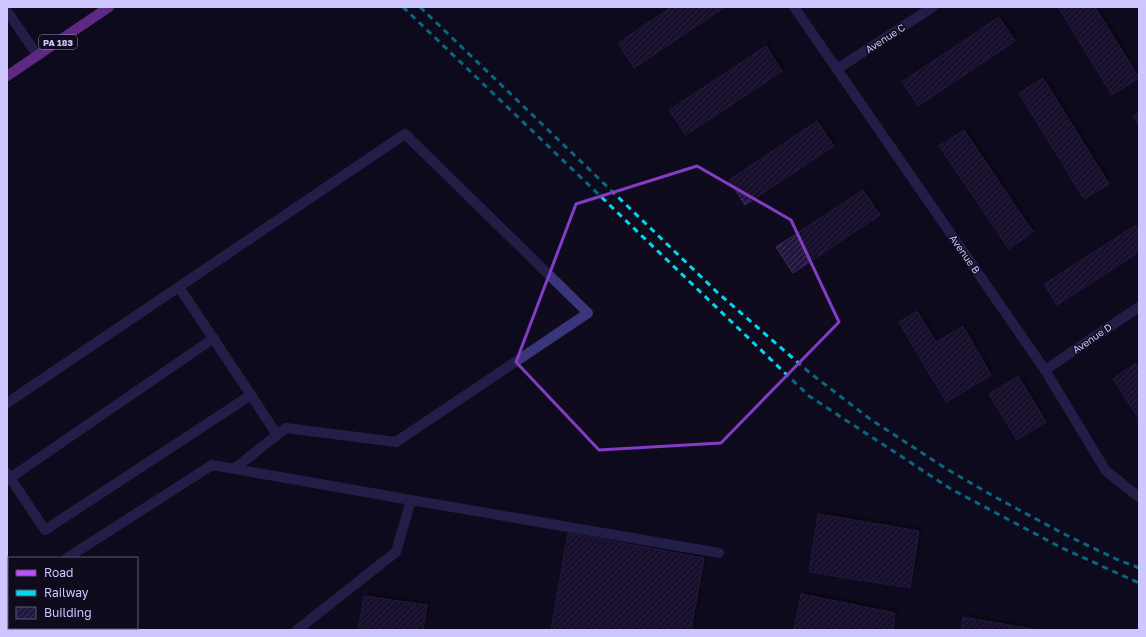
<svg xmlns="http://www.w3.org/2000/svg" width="1146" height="637" font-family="'Golos Text',sans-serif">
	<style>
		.building { fill: url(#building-hatch); stroke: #37296a; filter: url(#shadow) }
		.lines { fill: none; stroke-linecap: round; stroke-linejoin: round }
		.minor { stroke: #3a367c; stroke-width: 10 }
		.major { stroke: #bf4eff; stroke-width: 10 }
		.rail { stroke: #00d7f2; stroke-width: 3; stroke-dasharray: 6 5; stroke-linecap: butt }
		.marked { fill: none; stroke: #833cc5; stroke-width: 3; stroke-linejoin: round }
		.labels { text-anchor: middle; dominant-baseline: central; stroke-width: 3; stroke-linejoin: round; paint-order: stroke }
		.shield { fill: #0f0b1d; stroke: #958fbb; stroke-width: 1 }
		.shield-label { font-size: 9px; font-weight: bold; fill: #cec7ff }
		.street-label { font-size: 10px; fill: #cec7ff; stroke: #0f0b1d }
	</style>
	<defs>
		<pattern id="building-hatch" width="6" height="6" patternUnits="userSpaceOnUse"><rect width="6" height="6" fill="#20173e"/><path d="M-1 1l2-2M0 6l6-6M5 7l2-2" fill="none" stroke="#3f375b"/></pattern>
		<filter id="shadow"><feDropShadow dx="3.5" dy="-3.5" stdDeviation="1" flood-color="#0009"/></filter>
	</defs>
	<rect width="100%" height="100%" fill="#0f0b1d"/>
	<g class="building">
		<path d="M671 7H725L634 68 618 43Z"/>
		<path d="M1058 7H1095L1139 78 1112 95Z"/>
		<path d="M999 17 1015 41 918 106 902 82Z"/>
		<path d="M766 46 782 71 686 135 669 110Z"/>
		<path d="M1043 78 1109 184 1084 199 1019 93Z"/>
		<path d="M1139 112V126L1133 116Z"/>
		<path d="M817 121 834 146 745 205 729 180Z"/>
		<path d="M964 130 1033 232 1009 249 939 146Z"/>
		<path d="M863 190 880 215 793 273 776 247Z"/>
		<path d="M1136 225 1139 230V252L1057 305 1044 284Z"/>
		<path d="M917 311 936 342 963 326 991 375 946 402 899 322Z"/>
		<path d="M1136 363 1139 367V419L1113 379Z"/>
		<path d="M1018 376 1046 422 1017 440 989 394Z"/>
		<path d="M818 514 919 531 910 588 809 572Z"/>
		<path d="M568 533 704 558 691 630H551Z"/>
		<path d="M801 594 895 613 893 630H794Z"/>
		<path d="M364 596 427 605 423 630H358Z"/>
		<path d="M963 617 1038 630H961Z"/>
	</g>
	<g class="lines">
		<g class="minor">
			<path d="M794 7 1045 370 1106 471 1139 497"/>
			<path d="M7 11 38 56"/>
			<path d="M837 69 933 7"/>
			<path d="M179 287 251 395"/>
			<path d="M1045 370 1139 307"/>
			<path d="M7 403 405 134 588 313 396 442 286 428 234 469"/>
			<path d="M7 473 45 530 251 395 277 435"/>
			<path d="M10 478 214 338"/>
			<path d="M411 500 719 553"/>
			<path d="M67 558 212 465 411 500 396 552 297 630"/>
			<path d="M7 597 9 595"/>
			<path d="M7 607 9 610"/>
			<path d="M21 628 23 630"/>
		</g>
		<path class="major" d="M7 76 109 7"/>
		<g class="rail">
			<path d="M403 7 809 396 951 489 1060 547 1139 583"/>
			<path d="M420 7 718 293 810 373 870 419 945 468 995 497 1064 534 1116 559 1139 568"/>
		</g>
	</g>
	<path d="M0 0H1146V637H0ZM697 166 791 220 839 322 721 443 599 450 516 362 576 204Z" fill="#0f0b1d" fill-opacity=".55" fill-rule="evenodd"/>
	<path class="marked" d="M697 166 791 220 839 322 721 443 599 450 516 362 576 204Z"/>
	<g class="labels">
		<rect class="shield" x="39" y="35" width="38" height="14" rx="3"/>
		<g class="shield-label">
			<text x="58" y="42">PA 183</text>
		</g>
		<g class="street-label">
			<text transform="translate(885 38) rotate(-33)">Avenue C</text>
			<text transform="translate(965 254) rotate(55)">Avenue B</text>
			<text transform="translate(1092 338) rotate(-34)">Avenue D</text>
		</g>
	</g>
	<rect width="1146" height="637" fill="none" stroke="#cec7ff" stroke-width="16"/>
	<rect x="8" y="557" width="130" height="72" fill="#0f0b1d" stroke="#5b5677"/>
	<rect x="16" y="570" width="20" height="6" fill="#bf4eff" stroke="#5b5677"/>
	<text x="44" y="577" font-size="12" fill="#cec7ff">Road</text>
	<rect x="16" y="590" width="20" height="6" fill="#00d7f2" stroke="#5b5677"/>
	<text x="44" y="597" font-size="12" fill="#cec7ff">Railway</text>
	<rect x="16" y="607" width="20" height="12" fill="url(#building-hatch)" stroke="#5b5677"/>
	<text x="44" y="617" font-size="12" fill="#cec7ff">Building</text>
</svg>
